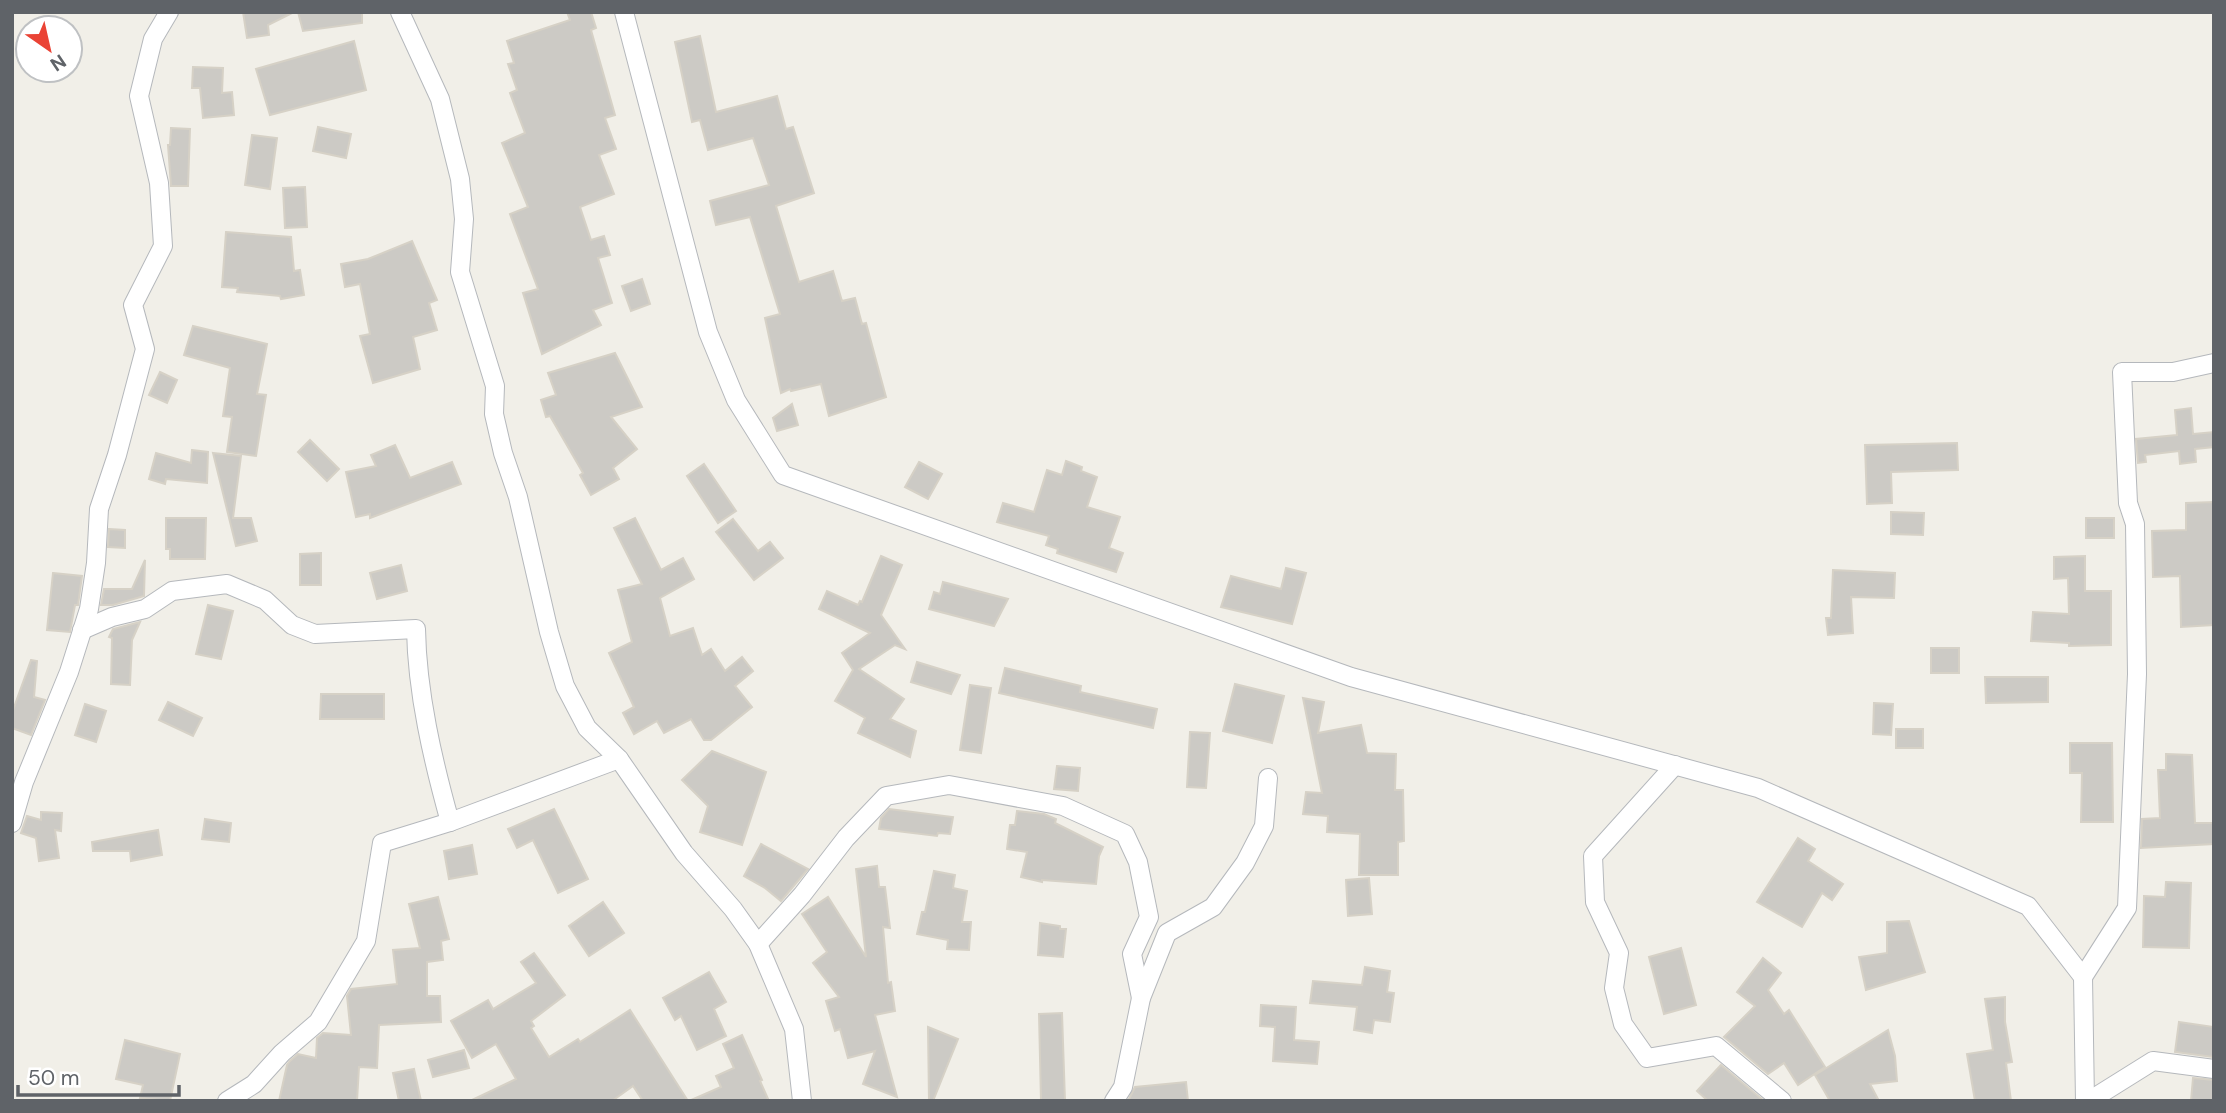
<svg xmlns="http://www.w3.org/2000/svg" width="2226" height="1113" font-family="'DM Sans',sans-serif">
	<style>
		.building { fill: #cccac5; stroke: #d6d1c6; stroke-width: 2 }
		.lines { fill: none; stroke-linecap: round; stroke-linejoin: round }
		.minor-casing { stroke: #b5b8bc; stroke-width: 20 }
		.minor { stroke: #fff; stroke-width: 18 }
	</style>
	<rect width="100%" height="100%" fill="#f1efe8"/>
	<g class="building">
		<path d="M243 12H294L268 25 269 35 247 38Z"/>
		<path d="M298 12H362V23L303 31Z"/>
		<path d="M567 12H591L596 28 591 30 615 115 605 118 616 149 599 155 614 194 580 207 591 240 604 236 610 255 598 258 612 303 593 310 601 325 542 354 523 293 538 289 510 214 528 207 502 143 525 133 510 93 517 90 508 64 514 63 507 41 570 20Z"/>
		<path d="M700 36 716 112 777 96 786 129 793 127 814 193 776 206 799 282 833 271 842 301 855 298 862 324 866 323 886 397 829 416 821 384 791 391 790 389 781 393 765 318 780 314 750 217 716 225 710 201 769 185 753 138 708 150 700 120 692 122 675 42Z"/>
		<path d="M354 41 366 90 270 115 256 69Z"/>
		<path d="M193 67 223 68 222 93 232 92 234 115 203 118 200 88H192Z"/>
		<path d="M318 127 351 134 346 158 313 151Z"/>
		<path d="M171 128 190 129 188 186H171L168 145H170Z"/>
		<path d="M252 135 277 138 270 189 245 185Z"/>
		<path d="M305 187 307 227 285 228 283 188Z"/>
		<path d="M226 232 291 237 294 271 300 270 304 295 281 299 280 296 237 292 238 288 222 287Z"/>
		<path d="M412 241 437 300 429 303 437 330 413 337 420 369 373 383 360 336 370 334 360 284 345 287 341 264 368 259Z"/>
		<path d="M642 279 650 304 631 311 622 286Z"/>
		<path d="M193 326 267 344 257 394 266 395 256 456 227 452 232 417 223 416 230 368 184 355Z"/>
		<path d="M615 353 642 407 611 417 637 449 613 468 619 479 591 495 580 475 583 473 550 416 546 417 541 400 556 395 548 373Z"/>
		<path d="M160 372 177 380 167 403 149 395Z"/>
		<path d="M792 404 798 425 777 431 773 418Z"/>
		<path d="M2191 408 2193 434 2214 432V447L2195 449 2196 462 2180 464 2179 451 2145 455 2146 462 2138 463 2136 439 2177 435 2175 410Z"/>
		<path d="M310 440 339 469 327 481 298 452Z"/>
		<path d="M1957 443 1958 470 1891 472 1892 503 1867 504 1865 445Z"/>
		<path d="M395 445 410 478 452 462 461 484 370 518V514L356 517 346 472 376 466 371 455Z"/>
		<path d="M192 450 208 452 207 483 166 479 165 484 149 479 156 453 191 463Z"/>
		<path d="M213 453 241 456 233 518H251L257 541 236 546Z"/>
		<path d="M1066 461 1082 467 1081 471 1097 477 1087 507 1120 517 1109 548 1123 553 1116 572 1057 553 1058 549 1046 545 1049 536 997 522 1003 503 1034 512 1047 470 1062 475Z"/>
		<path d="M919 462 942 474 928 499 905 487Z"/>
		<path d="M704 464 736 511 718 523 687 476Z"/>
		<path d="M2214 502V625L2181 627 2180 576 2153 577 2152 531 2186 530V503Z"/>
		<path d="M1891 512 1924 513 1923 535 1891 534Z"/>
		<path d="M166 518H206L205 559H170V549H166Z"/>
		<path d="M635 518 661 570 683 558 694 579 660 598 670 636 693 628 702 655 711 649 725 671 742 657 753 671 735 686 752 707 711 740H704L691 719 664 733 657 721 634 734 623 713 634 707 609 653 632 642 618 590 642 584 614 528Z"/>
		<rect x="2086" y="518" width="28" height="20"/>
		<path d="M733 519 758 551 770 542 783 558 754 580 716 532Z"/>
		<path d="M109 529 125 530V548L108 547Z"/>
		<path d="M321 553V585H300V554Z"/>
		<path d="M881 556 902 565 881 615 905 649 895 645 859 669 904 699 890 719 916 731 910 757 858 733 865 718 835 701 853 670 842 653 870 633 819 609 827 591 858 605 860 601 862 602Z"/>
		<path d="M2085 556V591H2111V645L2069 646V643L2031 641 2033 612 2069 614 2068 578 2054 579V557Z"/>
		<path d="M145 560 144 596 113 605H101L104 589H132Z"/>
		<path d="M401 565 407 591 377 599 370 573Z"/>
		<path d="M1286 568 1306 573 1292 624 1221 607 1231 576 1281 589Z"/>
		<path d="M1833 570 1895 573 1894 598 1851 597 1853 633 1828 635 1826 618H1831Z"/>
		<path d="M53 573 82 576 78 605H75L70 632 47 630Z"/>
		<path d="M943 582 1008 599 994 626 929 609 934 592 940 594Z"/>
		<path d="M208 605 233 611 221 659 196 654Z"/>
		<path d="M140 622 132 640 130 685 111 684 112 638 109 637 113 629Z"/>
		<rect x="1931" y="648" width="28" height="25"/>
		<path d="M31 660 37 661 34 697 45 700 31 735 12 728V713Z"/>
		<path d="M917 662 960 675 951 694 911 682Z"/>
		<path d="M1005 668 1081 686 1080 692 1157 709 1153 728 999 693Z"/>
		<path d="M1985 677H2048V702L1986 703Z"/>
		<path d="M1235 684 1284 696 1272 743 1223 731Z"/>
		<path d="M970 685 991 688 981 753 960 750Z"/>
		<path d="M321 694H384V719H320Z"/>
		<path d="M1303 698 1324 702 1318 733 1361 725 1367 753 1396 754 1395 790H1403L1404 841 1398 842V875H1359L1360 834 1327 832 1328 816 1303 814 1306 792 1322 793Z"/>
		<path d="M168 702 202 718 193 736 159 720Z"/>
		<path d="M1874 703 1893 704 1891 735 1873 734Z"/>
		<path d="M85 704 106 711 96 742 75 735Z"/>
		<rect x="1896" y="729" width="27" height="19"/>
		<path d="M1190 732 1210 733 1206 788 1187 787Z"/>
		<path d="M2070 743H2112L2113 822H2081L2082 773H2070Z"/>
		<path d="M712 751 766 772 742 845 700 832 708 806 682 780Z"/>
		<path d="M2166 754 2192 755 2195 823H2214V844L2141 848 2142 819 2160 818 2158 770H2166Z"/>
		<path d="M1057 766 1080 768 1078 791 1054 789Z"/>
		<path d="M554 809 588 879 558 893 533 840 517 848 508 829Z"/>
		<path d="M889 809 953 817 950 834 938 833 937 836 879 829 881 818Z"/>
		<path d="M1017 811 1044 814 1056 819 1055 823 1103 847 1099 856 1096 884 1042 880V882L1021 877 1027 852 1007 849 1010 825H1015Z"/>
		<path d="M41 812 62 813 61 831 55 830 59 858 39 861 36 838 21 833 27 816 41 820Z"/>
		<path d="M205 819 231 823 229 842 202 839Z"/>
		<path d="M158 830 162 855 131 861 130 851H93L92 842Z"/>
		<path d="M1798 838 1815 849 1808 861 1843 884 1832 900 1822 893 1802 927 1757 902Z"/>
		<path d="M761 844 808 869 781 901 765 888 744 876Z"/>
		<path d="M472 845 477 874 449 879 444 851Z"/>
		<path d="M877 866 879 887H885L890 928 883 927 888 983 891 982 895 1011 875 1015 897 1097 863 1084 875 1051 848 1058 840 1029 835 1031 826 1001 839 997 813 963 827 952 802 914 828 897 866 957 856 869Z"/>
		<path d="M934 871 955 875 953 888 967 891 962 922H971L969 950 947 949 948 940 917 934 922 912H925Z"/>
		<path d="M1369 878 1372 914 1348 916 1346 880Z"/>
		<path d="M2166 882 2191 883 2189 948 2143 947 2144 896 2165 897Z"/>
		<path d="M438 897 449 939 441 941 443 960 427 962V996H440L441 1022 379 1025 377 1068 359 1067 357 1101H279L287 1065 290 1061 298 1054 316 1058 317 1038 323 1033 351 1035 347 996 351 989 397 984 393 950 420 948 409 904Z"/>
		<path d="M603 902 624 933 589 956 569 926Z"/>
		<path d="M1909 921 1925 972 1866 990 1859 957 1887 953V922Z"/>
		<path d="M1040 923 1060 926V929H1066L1063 957 1038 955Z"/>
		<path d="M1681 948 1696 1005 1664 1014 1649 957Z"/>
		<path d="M534 953 565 995 531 1021 534 1026 531 1028 549 1057 578 1039 580 1042 630 1010 688 1101H643L633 1086 612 1101H470L516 1079 496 1044 472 1058 451 1021 488 1000 493 1009 536 983 521 962Z"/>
		<path d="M1763 958 1781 973 1768 990 1784 1014 1789 1010 1825 1067 1798 1085 1784 1063 1768 1074 1724 1037 1755 1006 1737 992Z"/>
		<path d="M1365 967 1390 971 1387 992 1394 993 1390 1022 1374 1020 1372 1033 1354 1030 1357 1007 1310 1003 1313 981 1362 985Z"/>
		<path d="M709 972 726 1002 714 1009 726 1036 697 1050 681 1016 675 1020 663 998Z"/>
		<path d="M2005 997V1022L2012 1062 2006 1063 2011 1101H1975L1967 1054 1993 1050 1985 999Z"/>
		<path d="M1261 1005 1296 1007 1294 1040 1319 1042 1317 1064 1273 1061 1275 1027 1260 1026Z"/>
		<path d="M1062 1013 1065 1101H1041L1039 1014Z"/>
		<path d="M2179 1022 2214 1027V1057L2175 1052Z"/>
		<path d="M928 1027 958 1039 933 1101H929Z"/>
		<path d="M1888 1030 1895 1056 1897 1081 1870 1084 1879 1101H1830L1815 1075Z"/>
		<path d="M742 1035 762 1080 760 1081 769 1101H689L721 1087 716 1076 734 1068 723 1044Z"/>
		<path d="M125 1040 180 1054 170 1101 140 1098 143 1085 116 1079Z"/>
		<path d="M464 1050 469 1068 433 1077 428 1060Z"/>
		<path d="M1721 1065 1764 1101H1708L1697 1091Z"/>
		<path d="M414 1069 421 1101H399L393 1073Z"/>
		<path d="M2193 1078 2214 1080V1101H2191Z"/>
		<path d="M1186 1082 1188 1101H1128L1135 1087Z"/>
	</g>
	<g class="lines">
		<g class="minor-casing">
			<g id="minor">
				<path d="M400 12 440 99 460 179 464 219 460 272 495 386 494 414 503 453 518 497 549 632 565 686 587 728 619 759 684 853 733 909 758 944 794 1029 802 1101"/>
				<path d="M624 12 708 332 736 400 783 475 1351 677 1758 788 2028 906 2083 977"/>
				<path d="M82 630 112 617 145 609 172 591 227 584 265 600 292 625 315 634 416 629C417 693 433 761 450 822"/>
				<path d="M1675 765 1593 856 1595 902 1619 953 1614 988 1623 1024 1647 1058 1716 1046 1782 1101"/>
				<path d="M12 823 24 782 69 672 89 609 96 563 99 509 117 455 145 349 133 305 163 246 159 183 139 96 153 39 169 12"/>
				<path d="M758 944 802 895 846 838 886 796 949 785 1063 806 1125 834 1138 862 1149 917 1132 954 1141 998"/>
				<path d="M227 1101 254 1084 282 1053 318 1022 366 941 382 843 450 822 619 759"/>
				<path d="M1114 1101 1123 1087 1141 998 1167 933 1213 907 1245 863 1264 826 1268 778"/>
				<path d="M2085 1101 2083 977 2127 908 2137 674 2135 524 2128 503 2122 372H2173L2214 363"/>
				<path d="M2089 1101 2153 1061 2214 1069"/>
			</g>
		</g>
		<use href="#minor" class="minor"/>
	</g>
	<rect width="2226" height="1113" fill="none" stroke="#5f6368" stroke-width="28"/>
	<g transform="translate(49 49) rotate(146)"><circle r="33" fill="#ffffff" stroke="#bfc1c3" stroke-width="2"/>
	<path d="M0-5L12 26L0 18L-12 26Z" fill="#ea4335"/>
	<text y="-10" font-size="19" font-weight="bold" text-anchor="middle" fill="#5f6368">N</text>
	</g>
	<path d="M18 1085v10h161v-10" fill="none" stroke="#5f6368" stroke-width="3.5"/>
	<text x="28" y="1085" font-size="21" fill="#5f6368" stroke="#ffffff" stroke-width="5" paint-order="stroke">50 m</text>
</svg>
